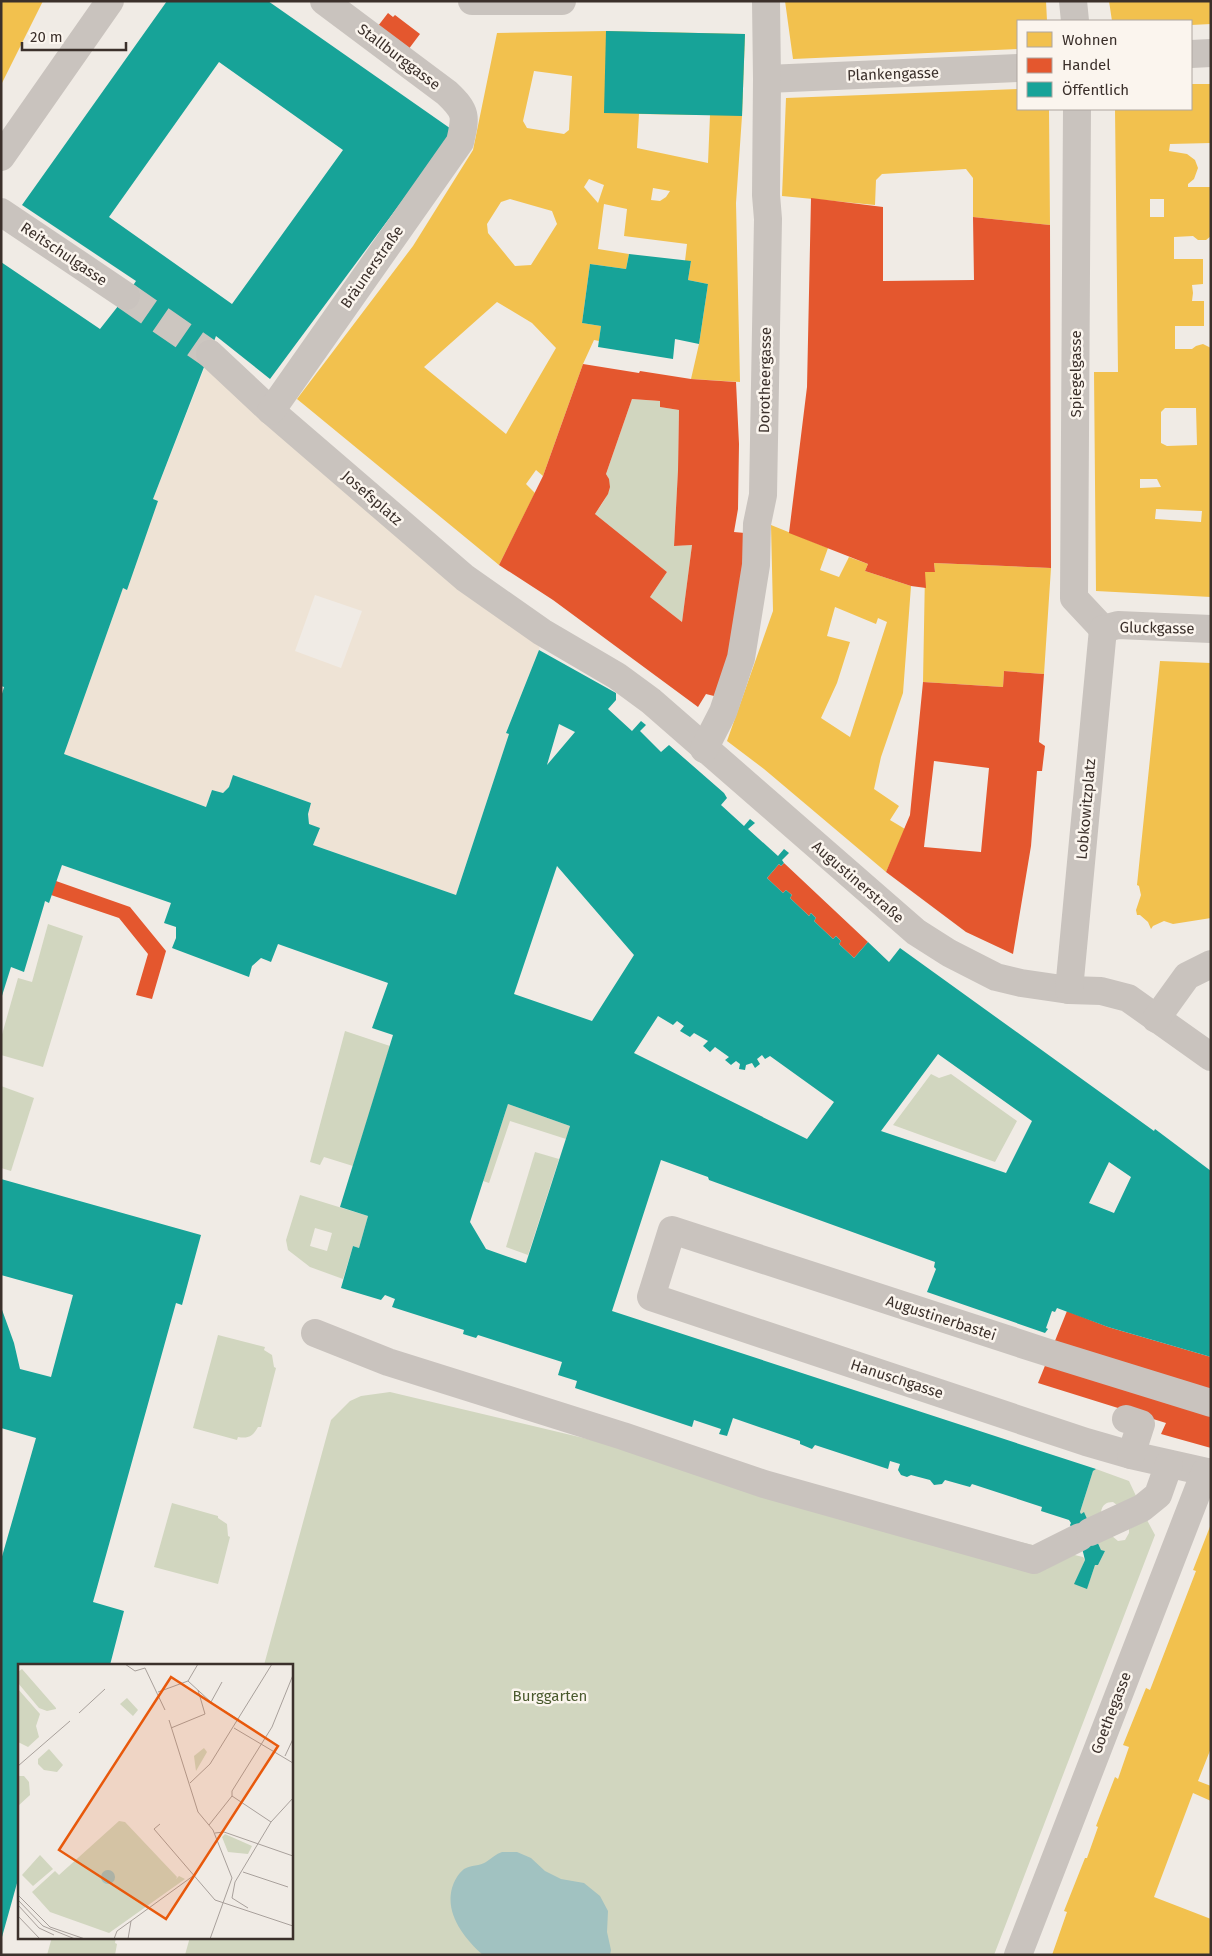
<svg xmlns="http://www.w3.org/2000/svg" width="1212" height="1956" font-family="'Fira Sans',sans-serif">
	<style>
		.green { fill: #d1d6bf; fill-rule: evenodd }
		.plaza { fill: #eee3d5; fill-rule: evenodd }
		.water { fill: #a1c2c1 }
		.homes { fill: #f2c14e; fill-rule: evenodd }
		.shops { fill: #e4572e; fill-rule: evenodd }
		.public { fill: #17a398; fill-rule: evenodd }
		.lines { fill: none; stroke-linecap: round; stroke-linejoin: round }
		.minor-tunnel { stroke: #ccc6c0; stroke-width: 28; stroke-dasharray: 28 14; stroke-linecap: butt }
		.minor { stroke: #c9c3be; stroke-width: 28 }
		.labels { text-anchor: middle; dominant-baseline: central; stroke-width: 5; stroke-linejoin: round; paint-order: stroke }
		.street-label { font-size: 15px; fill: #3b302b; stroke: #fbf5ee }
		.park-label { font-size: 15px; fill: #4a5a2e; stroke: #fbf5ee }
		.inset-road { fill: none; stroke: #a8a09b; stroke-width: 1 }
		.view { fill: #e8590c; fill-opacity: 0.15; stroke: #e8590c; stroke-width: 2.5 }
		.inset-edge { fill: none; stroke: #3b302b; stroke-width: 2.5 }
	</style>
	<rect width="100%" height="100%" fill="#f0ebe5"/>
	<g class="green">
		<path d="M632 399 660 401V407L679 410 678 470 674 546 692 545 682 622 650 597 667 572 595 514C603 502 615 489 606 474Z"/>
		<path d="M48 924 83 936 43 1067 1 1055V1038L18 978 32 982Z"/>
		<path d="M345 1031 390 1046 353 1166 324 1157 320 1165 310 1162Z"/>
		<path d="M931 1074 939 1078 951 1074 1017 1121 995 1162 893 1125Z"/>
		<path d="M1 1086 34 1098 11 1171 1 1168Z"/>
		<path d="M508 1104 570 1126 566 1139 510 1121 489 1183 483 1181Z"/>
		<path d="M535 1152 559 1159 528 1255 506 1247Z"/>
		<path d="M300 1195 368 1216 359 1248 353 1246 343 1279 310 1267 288 1250 286 1240ZM315 1228 332 1233 327 1251 310 1246Z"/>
		<path d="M218 1335 265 1347 264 1350 272 1355 274 1367 276 1368 261 1427H258C253 1436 249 1439 238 1437L237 1440 193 1428Z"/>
		<path d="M390 1392 1083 1557 1085 1560 1075 1583 1087 1588 1095 1565H1098L1105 1551 1101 1550 1098 1543 1112 1536 1118 1541 1125 1540 1129 1533V1529L1147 1520 1155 1535 994 1955H185L190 1937H291V1665H264L331 1420 350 1401 361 1396Z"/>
		<path d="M1096 1469 1129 1481 1136 1496 1117 1505 1113 1502C1106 1502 1102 1505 1101 1512L1087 1519 1084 1513 1081 1514 1080 1512 1093 1471Z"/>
		<path d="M172 1503 218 1516V1518L227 1524 228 1536 230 1537 218 1584 154 1567Z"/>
		<path d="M52 1937H116L115 1943 117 1944 115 1955H47Z"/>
	</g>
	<path class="plaza" d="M210 354 542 632 539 650 506 732 509 734 456 895 313 845 320 829 309 824 308 814 311 803 234 775 229 787 223 793 212 790 206 807 64 754 123 588 126 589 157 501 153 499ZM315 595 362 611 341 668 295 651Z"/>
	<path class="water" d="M502 1852H517L531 1858 545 1871 561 1879 584 1883 600 1896 608 1911 607 1932 611 1950 610 1955H483C464 1938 445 1914 452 1888 454 1881 458 1874 464 1869 471 1865 480 1866 486 1862 492 1858 496 1854 502 1852Z"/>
	<g class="homes">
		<path d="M1 1H43L1 85Z"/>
		<path d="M785 1H1046L1047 21H1018V49L793 59Z"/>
		<path d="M1109 1H1211V24L1191 25V21H1112Z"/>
		<path d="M606 31 745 34 742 116 736 203 740 382 691 379 699 344 708 284 688 280 691 261H685L687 244 624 236 627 209 604 204 598 249 629 254 626 269 590 264 582 323 601 326 599 341 594 340 583 364 543 476 536 470 526 484 535 493 499 565 297 399 413 246 473 150 497 33ZM534 71 572 76 569 130 564 134 527 128 523 121ZM639 114 710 115 708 163 637 148ZM589 179 604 185 598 203 584 187ZM653 188 670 191 666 197 660 201 651 200ZM510 199 552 211 557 224 531 265 515 266 488 233 487 224 501 202ZM497 302 532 323 556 348 506 434 424 367Z"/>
		<path d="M1191 84H1211V143L1170 144 1169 151 1187 154 1195 160 1198 168 1194 179 1188 184V187H1211V236L1206 240H1198L1193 236 1174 237V259H1203V284L1192 285 1193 293 1192 301H1204V326H1175V349H1192L1196 346 1203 344 1211 348V597L1096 591 1094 372H1118L1115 109H1191ZM1150 199H1164V217H1150ZM1165 408H1196L1197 445 1167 446 1161 443V412ZM1140 479H1157L1161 487 1140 488ZM1156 509 1202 511 1201 522 1155 519Z"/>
		<path d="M1018 89V109H1049L1050 225 973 217V178L966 169 882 174 876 180 875 205 782 196 786 98Z"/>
		<path d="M771 525 828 548 820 570 839 577 849 557 868 564 865 571 911 586 903 693 881 757 874 789 899 806 890 820 905 829 886 872 764 769 727 741 773 611ZM835 607 876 624 878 618 887 622 850 737 821 718 837 683 850 642 827 636Z"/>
		<path d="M934 563 1051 568 1044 674 1004 671 1003 687 923 682 925 572H935Z"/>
		<path d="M1160 661 1211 663V918L1173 924 1164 921 1153 926 1151 929 1148 922 1140 915H1137L1136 910 1141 895 1139 886 1137 885Z"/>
		<path d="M1211 1524V1748L1198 1781 1211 1786V1801L1193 1793 1154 1897 1211 1919V1955H1052L1067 1912 1064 1911 1085 1858H1087L1098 1827 1096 1826 1115 1777 1118 1779 1129 1747 1123 1745 1146 1688 1150 1690 1196 1571 1193 1570Z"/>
	</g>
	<g class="shops">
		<path d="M388 13 393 17 395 15 420 34 408 50 378 26Z"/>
		<path d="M811 198 883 207V281L974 280 973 217 1050 225 1051 568 934 563 935 572H925L926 588 911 586 865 571 868 564 789 533 807 387Z"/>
		<path d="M583 364 639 373 640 371 691 379 736 382 739 444 738 509 734 532 745 533 742 573 736 627 718 697 706 694 698 707 553 600 499 565 543 476ZM632 399 660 401V407L679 410 678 470 674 546 692 545 682 622 650 597 667 572 595 514 608 494 610 487 609 479 606 474Z"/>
		<path d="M1004 671 1044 674 1039 742 1045 746 1042 771H1037L1031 846 1013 954 966 932 886 872 910 815 923 682 1003 687ZM934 761 989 768 981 852 924 847Z"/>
		<path d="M784 863 868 942 854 958 839 944 841 941 836 936 833 939 814 921 816 918 811 913 809 916 790 898 792 895 786 890 783 893 767 878 779 864 781 866Z"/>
		<path d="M56 881 130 907 166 951 152 999 136 995 148 954 119 918 51 895Z"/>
		<path d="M1067 1311 1108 1327 1211 1357V1448L1161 1434 1166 1423 1038 1383Z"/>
	</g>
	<g class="public">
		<path d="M167 1H268L454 131 270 379 216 336 153 499 158 501 127 590 123 588 64 754 206 807 212 790 223 793 229 787 233 775 311 803 308 814 309 824 320 828 313 845 456 895 509 734 506 733 539 650 616 693V700L608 709 632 731 641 721 646 725 640 731 661 752 669 745 724 793 727 798 721 805 744 826 750 819 755 823 748 829 778 856 784 849 789 853 782 860 784 863 781 866 779 864 767 878 783 893 786 890 792 895 790 898 809 916 811 913 816 918 814 921 833 939 836 936 841 941 839 944 854 958 868 942 889 962 900 948 1154 1131 1155 1129 1211 1171V1357L1108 1327 1057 1308 1055 1312 1052 1311 1046 1328 1048 1329 1045 1333 927 1292 936 1269 934 1267 935 1262 709 1180 708 1177 661 1160 612 1311 1096 1469 1093 1471 1080 1512 1081 1514 1084 1512 1101 1550 1105 1551 1098 1565H1095L1087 1589 1074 1584 1085 1560 1082 1548 1070 1525 1071 1523 1069 1520 1041 1511 1042 1507 972 1484 970 1487 945 1480 942 1484 934 1485 930 1480 911 1475 907 1477 901 1475 898 1470 900 1464 890 1461 888 1469 815 1445 812 1449 800 1444V1441L733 1418 727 1436 719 1434 721 1429 694 1420 692 1427 575 1388 577 1381 558 1375 562 1362 478 1335 476 1338 463 1334 464 1330 392 1307 395 1299 385 1295 381 1300 341 1288 353 1246 359 1248 368 1216 340 1207 393 1035 372 1028 388 983 278 944 271 962 261 958 252 966 249 977 172 948 176 938V927L164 923 171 903 62 865 49 903 45 901 44 905 24 972 11 967 1 999V697L4 687 1 686V262L100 329 126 296 136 281 22 205ZM219 62 343 150 232 304 109 217ZM559 724 575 732 547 765ZM557 866 634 955 592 1021 514 994ZM658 1016 673 1025 677 1021 684 1026 680 1031 690 1037 694 1033 708 1041 703 1046 710 1052 715 1047 729 1057 725 1060 731 1065 736 1061 740 1064 739 1069 745 1070 746 1065 752 1063 755 1068 760 1064 757 1059 762 1055 765 1059 770 1056 834 1102 807 1139 634 1053ZM938 1054 1032 1121 1006 1173 881 1131ZM508 1104 570 1126 526 1263 486 1249 470 1222ZM1109 1162 1131 1177 1114 1213 1089 1203Z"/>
		<path d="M606 31 745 34 742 116 604 113Z"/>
		<path d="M629 254 691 261 688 280 708 284 699 344 675 339 673 359 598 347 601 326 582 323 590 264 626 269Z"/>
		<path d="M1 1179 201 1235 182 1305 176 1303 93 1602 124 1611 110 1665H19V1876L2 1937 1 1560 36 1438 1 1428V1307L14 1343 20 1369 51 1377 73 1295 1 1275Z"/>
	</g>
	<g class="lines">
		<path class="minor-tunnel" d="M126 296 210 354"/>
		<g class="minor">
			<path d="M472 1H562"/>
			<path d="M1073 1 1075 21"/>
			<path d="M1191 54 1211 53"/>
			<path d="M767 79 1018 68"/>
			<path d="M1077 109 1074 598 1103 629"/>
			<path d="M1 157 110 1"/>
			<path d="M1 212 126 296"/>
			<path d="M210 354 271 411 465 578 542 632 617 676 651 701 916 932 949 953 996 977 1021 983 1069 990 1101 991 1128 998 1211 1057"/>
			<path d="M271 411 460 142C466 116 467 112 447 93L324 1"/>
			<path d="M1103 629 1118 625 1211 629"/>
			<path d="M704 749 723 712 741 658 756 565 757 524 763 495 768 219 766 195 767 79 766 1"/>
			<path d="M1069 990 1103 629"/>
			<path d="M1156 1019 1187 976 1211 964"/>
			<path d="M315 1333 388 1362 623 1436 764 1484 1034 1560 1080 1537"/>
			<path d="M1211 1403 1043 1351 672 1230 651 1297 1086 1442 1131 1455 1211 1473"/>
			<path d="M1126 1419 1141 1424 1131 1455"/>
			<path d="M1090 1532 1142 1508 1158 1495 1169 1464"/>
			<path d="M1018 1955 1205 1472"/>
		</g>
	</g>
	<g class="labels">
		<g class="street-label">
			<text transform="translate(399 57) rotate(37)">Stallburggasse</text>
			<text transform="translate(893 74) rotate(-2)">Plankengasse</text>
			<text transform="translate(64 254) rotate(34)">Reitschulgasse</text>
			<text transform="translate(372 267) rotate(-55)">Bräunerstraße</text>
			<text transform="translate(1076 374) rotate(-90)">Spiegelgasse</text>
			<text transform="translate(765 380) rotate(-89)">Dorotheergasse</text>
			<text transform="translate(372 498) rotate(41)">Josefsplatz</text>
			<text transform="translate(1157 628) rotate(1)">Gluckgasse</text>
			<text transform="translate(1086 809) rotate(-85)">Lobkowitzplatz</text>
			<text transform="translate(858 882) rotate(41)">Augustinerstraße</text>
			<text transform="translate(941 1318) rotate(18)">Augustinerbastei</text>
			<text transform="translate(897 1379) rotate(18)">Hanuschgasse</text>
			<text transform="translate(1111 1713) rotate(-69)">Goethegasse</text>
		</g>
		<g class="park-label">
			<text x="550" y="1696">Burggarten</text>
		</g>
	</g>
	<g transform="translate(18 1664)">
		<rect width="275" height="275" fill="#f0ebe5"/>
		<path d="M4 5 38 44V45L29 47 21 44 0 19V8ZM0 25 22 50 18 62 21 73 10 83 0 78ZM109 34 120 46 115 52 102 40ZM186 84 189 88 178 107 176 92ZM31 85 45 101 39 108 26 106 20 100V95ZM0 112H6L11 118 12 131 0 142ZM101 157 107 158 159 213 158 215 161 212 167 215 91 269 32 248 14 228 37 207 41 211ZM207 170 234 182 230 190 210 188 204 173ZM22 191 35 205 15 222 4 211Z" fill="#d1d6bf"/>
		<path d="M83 213a7 7 0 1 1 14 0a7 7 0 1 1-14 0Z" fill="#a1c2c1"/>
		<path class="inset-road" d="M107 0 117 7 127 4 147 46M170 17 195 40 221 56M140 28 170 17 180 0M193 38 204 18M61 49 87 25M151 56 180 148 195 166 214 214 192 275M153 64 187 50 180 26M216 64 275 99M267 92 275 75M0 102 52 57M172 119 192 100 254 0M214 132V127L254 63 275 11M214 132 253 158M142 160 136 165 197 236 275 262M191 161 214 132M197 169 206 168 275 192M225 208 270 223M0 231 32 263 67 275M0 236 25 262 57 275M0 241 21 264 36 271M230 244 214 234 217 218 253 158 275 134M0 252 22 275M96 275 99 267 113 257M110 275 113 257 175 212"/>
		<path class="view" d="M153 13 260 82 148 255 41 186Z"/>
		<rect width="275" height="275" class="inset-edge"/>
	</g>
	<rect width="1212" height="1956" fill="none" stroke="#3b302b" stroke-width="5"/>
	<rect x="1017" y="20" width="175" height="90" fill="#fbf5ee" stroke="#aea6a0"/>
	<rect x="1027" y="32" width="25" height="15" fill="#f2c14e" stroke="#aea6a0"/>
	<text x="1062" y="45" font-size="15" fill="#3b302b">Wohnen</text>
	<rect x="1027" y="58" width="25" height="15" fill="#e4572e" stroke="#aea6a0"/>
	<text x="1062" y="70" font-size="15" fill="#3b302b">Handel</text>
	<rect x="1027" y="82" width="25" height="15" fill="#17a398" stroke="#aea6a0"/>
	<text x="1062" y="95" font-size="15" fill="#3b302b">Öffentlich</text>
	<path d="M22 42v8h104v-8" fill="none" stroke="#3b302b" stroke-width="2.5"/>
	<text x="30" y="42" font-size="15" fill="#3b302b" stroke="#fbf5ee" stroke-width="4" paint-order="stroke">20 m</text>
</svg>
